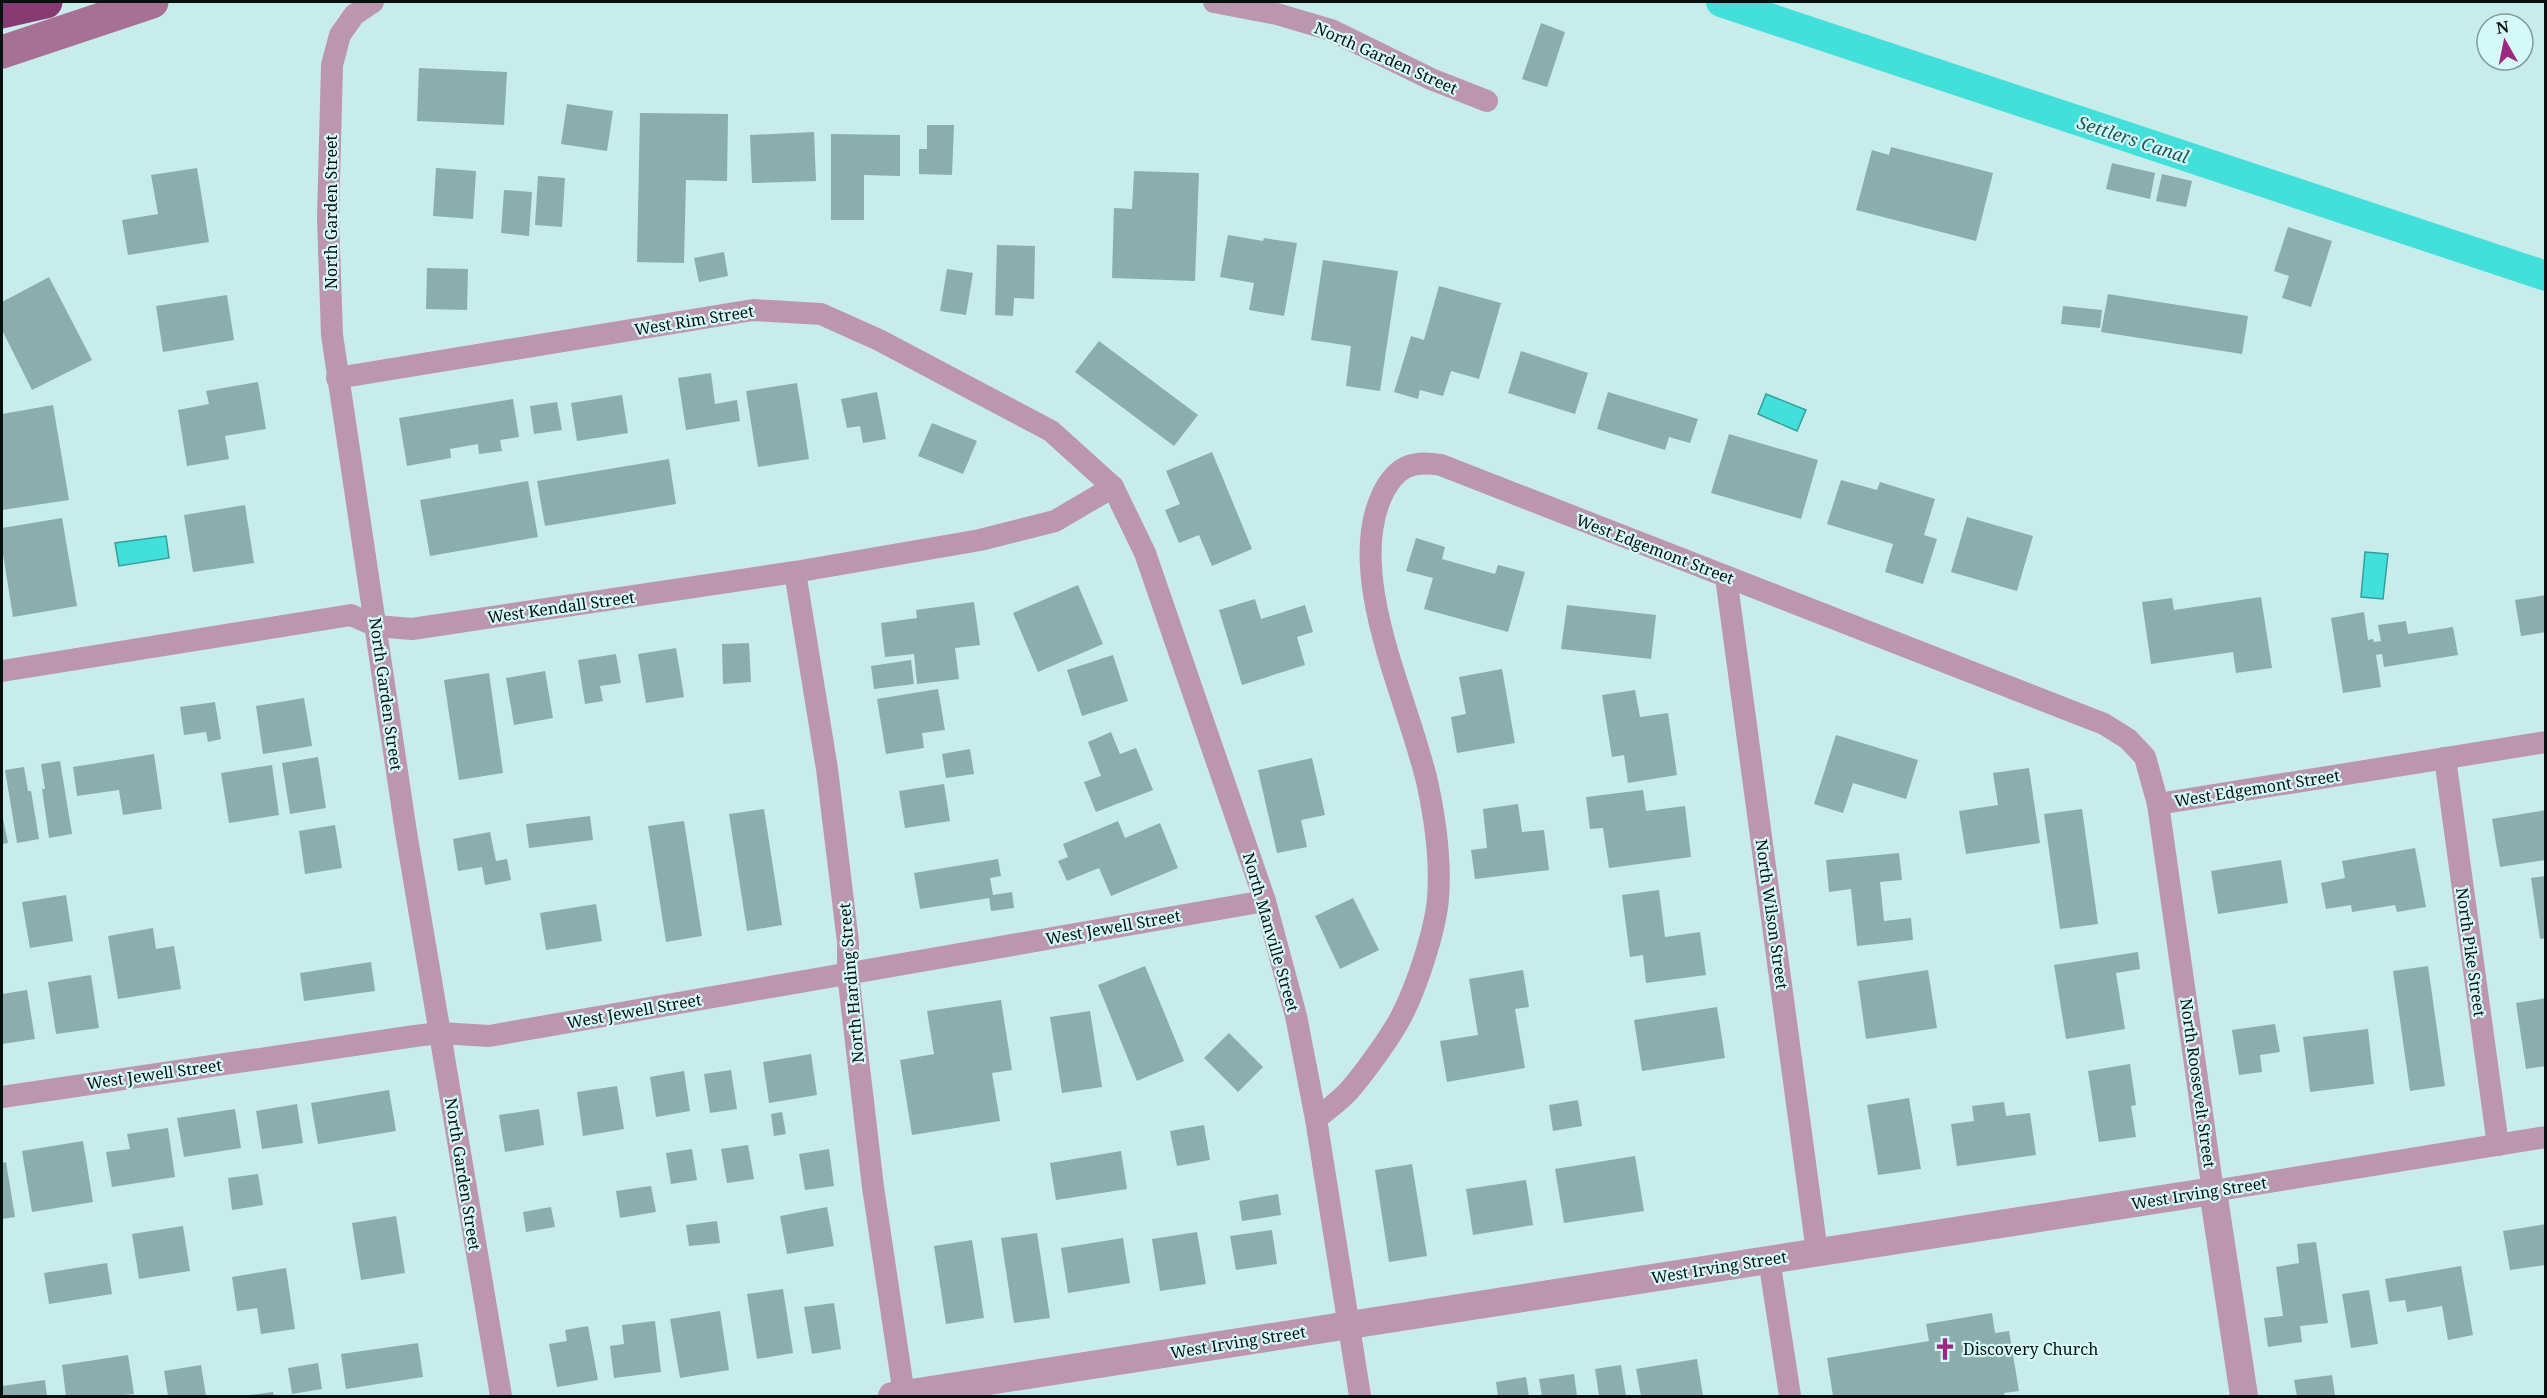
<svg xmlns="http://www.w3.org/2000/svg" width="2547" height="1398" font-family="'Noto Serif',serif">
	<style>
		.water { fill: #42dfdb; stroke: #30a19e; stroke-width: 1.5 }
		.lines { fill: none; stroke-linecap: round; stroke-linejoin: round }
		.canal { stroke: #42dfdb; stroke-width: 30 }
		.building { fill: #8baeac }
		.minor { stroke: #bc96af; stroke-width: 22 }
		.tertiary { stroke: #bc96af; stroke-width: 28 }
		.secondary { stroke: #a77095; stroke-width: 33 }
		.motorway { stroke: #873a72; stroke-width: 33 }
		.labels { text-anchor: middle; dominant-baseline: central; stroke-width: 4.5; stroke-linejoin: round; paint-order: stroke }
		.street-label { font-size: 16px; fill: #051111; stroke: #d5f9f7 }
		.poi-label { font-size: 16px; fill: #051111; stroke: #d5f9f7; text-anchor: start }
		.water-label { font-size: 18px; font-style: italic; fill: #1a5958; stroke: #d5f9f7 }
	</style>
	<rect width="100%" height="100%" fill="#c8ecea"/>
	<g class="water">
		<path d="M1766 394 1806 410 1797 431 1758 414Z"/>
		<path d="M166 536 169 558 119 566 115 543Z"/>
		<path d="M2365 552 2388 554 2383 599 2361 597Z"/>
	</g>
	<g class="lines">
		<path class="canal" d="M1721 2 2546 276"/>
	</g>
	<g class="building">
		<path d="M1541 23 1565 32 1547 87 1522 79Z"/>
		<path d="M419 68 507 72 504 125 417 121Z"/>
		<path d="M567 104 613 111 607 151 561 144Z"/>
		<path d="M640 113 728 114 727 181 686 180 684 263 637 262Z"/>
		<path d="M927 125H954L952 175 919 174V149H927Z"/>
		<path d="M814 132 816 181 752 183 750 135Z"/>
		<path d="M831 134 900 135V176L864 175V220H831Z"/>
		<path d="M1891 147 1993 173 1976 241 1856 210 1872 150 1889 155Z"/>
		<path d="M2112 163 2155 173 2150 199 2106 189Z"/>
		<path d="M197 168 209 242 128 255 122 220 158 214 151 175Z"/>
		<path d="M436 168 476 171 473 219 433 216Z"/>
		<path d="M1134 171 1199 173 1195 281 1112 278 1114 208 1132 209Z"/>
		<path d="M2162 174 2192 181 2186 207 2156 201Z"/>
		<path d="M538 176 565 178 562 227 535 225Z"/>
		<path d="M504 190 532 192 529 236 501 233Z"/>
		<path d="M2288 227 2332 241 2311 307 2282 298 2289 276 2274 271Z"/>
		<path d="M1228 235 1263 241 1264 238 1297 243 1284 316 1249 310 1254 283 1220 277Z"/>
		<path d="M997 245 1035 246 1034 299 1014 298 1013 316 995 315Z"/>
		<path d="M724 252 728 276 699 282 694 258Z"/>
		<path d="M1323 260 1398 271 1380 391 1346 386 1351 346 1311 340Z"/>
		<path d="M427 268 468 269 467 310 426 309Z"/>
		<path d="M947 269 973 273 966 315 940 311Z"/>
		<path d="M49 277 92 360 32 390 2 330V302Z"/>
		<path d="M1439 286 1501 303 1479 379 1451 371 1443 396 1420 390 1418 399 1394 392 1411 336 1424 340Z"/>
		<path d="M2108 294 2248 316 2242 354 2101 332Z"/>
		<path d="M227 295 234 340 163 352 156 306Z"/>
		<path d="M2063 306 2102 310 2100 328 2061 324Z"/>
		<path d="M1099 341 1198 415 1174 446 1075 372Z"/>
		<path d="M1521 351 1588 373 1575 414 1508 393Z"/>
		<path d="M711 373 715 404 737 400 740 421 686 430 678 378Z"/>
		<path d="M258 382 266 429 225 436 229 459 187 466 178 410 209 404 206 391Z"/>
		<path d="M797 383 809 459 758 467 746 391Z"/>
		<path d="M877 392 886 439 863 443 860 426 847 428 841 399Z"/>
		<path d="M1608 392 1698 419 1690 443 1669 437 1665 450 1597 429Z"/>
		<path d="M622 395 628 433 577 441 571 403Z"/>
		<path d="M513 399 519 437 500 440 502 451 479 454 478 444 450 449 451 458 407 466 399 418Z"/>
		<path d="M557 402 562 430 534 434 530 406Z"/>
		<path d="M53 405 69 500 2 510V414Z"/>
		<path d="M932 423 977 441 963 474 918 456Z"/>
		<path d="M1729 434 1818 460 1801 519 1711 493Z"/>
		<path d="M1212 452 1252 549 1212 566 1199 535 1179 543 1165 510 1180 504 1166 471Z"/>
		<path d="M669 459 676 504 545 526 537 481Z"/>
		<path d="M1841 480 1877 490 1880 482 1935 499 1924 535 1937 539 1923 584 1885 572 1893 544 1827 524Z"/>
		<path d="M528 481 538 537 430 556 420 500Z"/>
		<path d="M245 505 254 563 193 572 184 515Z"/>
		<path d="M1967 517 2033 536 2017 591 1951 572Z"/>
		<path d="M62 518 77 606 13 617 2 548V528Z"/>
		<path d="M1416 538 1445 547 1442 559 1495 574 1498 565 1525 572 1508 632 1424 609 1433 578 1406 571Z"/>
		<path d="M1078 585 1103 644 1038 672 1013 613Z"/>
		<path d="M2546 595V632L2521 636 2515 600Z"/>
		<path d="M2261 597 2272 668 2236 673 2233 652 2151 664 2142 602 2172 598 2174 610Z"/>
		<path d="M1255 599 1261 619 1305 605 1313 632 1297 637 1305 665 1242 685 1219 610Z"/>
		<path d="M974 602 980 645 955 648 959 679 917 684 914 654 885 657 881 623 917 618 916 610Z"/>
		<path d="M1567 605 1656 615 1651 659 1561 649Z"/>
		<path d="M2364 612 2368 640 2373 639 2374 642 2381 641 2378 625 2406 621 2408 634 2453 627 2458 655 2384 667 2382 654 2376 655 2381 687 2343 693 2331 618Z"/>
		<path d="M749 643 751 682 723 684 722 644Z"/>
		<path d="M676 648 684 697 646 703 638 654Z"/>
		<path d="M616 654 621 683 600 686 603 701 585 704 578 660Z"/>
		<path d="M1113 655 1128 701 1082 716 1067 670Z"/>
		<path d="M911 660 914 684 874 689 871 666Z"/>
		<path d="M1502 669 1515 743 1457 753 1451 717 1466 714 1459 677Z"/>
		<path d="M545 671 553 718 514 725 506 678Z"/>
		<path d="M489 673 503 773 459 780 444 680Z"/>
		<path d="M938 689 945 730 922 733 924 748 886 754 877 699Z"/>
		<path d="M1635 690 1640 717 1668 713 1677 775 1628 783 1624 755 1612 757 1602 695Z"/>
		<path d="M304 698 312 746 263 754 256 706Z"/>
		<path d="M215 702 221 739 208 742 206 732 184 735 180 707Z"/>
		<path d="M1111 732 1120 754 1136 748 1153 790 1096 812 1084 782 1101 776 1088 742Z"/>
		<path d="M1836 735 1918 760 1906 799 1853 783 1843 813 1814 804Z"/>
		<path d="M970 749 974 774 946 778 942 754Z"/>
		<path d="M154 754 162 809 123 815 119 790 77 796 73 767Z"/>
		<path d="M318 757 326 808 290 814 282 763Z"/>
		<path d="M1312 758 1325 815 1301 820 1307 847 1277 853 1258 770Z"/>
		<path d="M60 761 72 834 49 838 42 789H45L41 764Z"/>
		<path d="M272 765 279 815 229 823 221 773Z"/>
		<path d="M24 767 28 791H31L39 839 17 843 5 770Z"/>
		<path d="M2029 768 2040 843 1966 854 1959 811 1998 805 1993 773Z"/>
		<path d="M944 784 950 821 905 828 899 791Z"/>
		<path d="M1643 790 1646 811 1685 806 1691 857 1609 868 1603 828 1590 829 1586 797Z"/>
		<path d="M1518 804 1522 832 1544 830 1549 870 1475 879 1471 850 1487 848 1483 809Z"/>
		<path d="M764 809 782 925 747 931 729 814Z"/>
		<path d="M2082 809 2098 924 2060 929 2044 814Z"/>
		<path d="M2546 810V860L2500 867 2492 819Z"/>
		<path d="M2 814 8 843 2 844Z"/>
		<path d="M590 816 593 840 529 848 526 824Z"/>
		<path d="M684 821 702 936 666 942 648 826Z"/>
		<path d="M1118 821 1125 838 1160 823 1178 868 1111 896 1099 868 1067 881 1058 861 1068 857 1063 844Z"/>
		<path d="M335 825 342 868 305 874 299 831Z"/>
		<path d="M490 832 496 861 507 859 511 880 485 885 482 867 458 871 453 839Z"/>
		<path d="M2415 848 2426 907 2397 912 2395 905 2352 912 2351 905 2326 909 2321 883 2345 878 2342 861Z"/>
		<path d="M1899 853 1902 880 1880 882 1884 921 1911 918 1913 940 1857 946 1851 889 1829 892 1826 860Z"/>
		<path d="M998 859 1001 876 990 878 993 895 1012 892 1014 908 991 911 989 898 920 909 914 873Z"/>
		<path d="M2281 860 2288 903 2218 914 2211 871Z"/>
		<path d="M2546 876V938L2540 939 2531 878Z"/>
		<path d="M1659 890 1665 937 1700 932 1706 975 1646 983 1643 955 1630 957 1622 895Z"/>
		<path d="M66 895 73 941 30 948 22 902Z"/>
		<path d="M1353 898 1379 950 1340 969 1315 916Z"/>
		<path d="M596 904 602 941 546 950 540 913Z"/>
		<path d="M153 928 156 949 174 946 181 989 118 999 108 936Z"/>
		<path d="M2138 952 2140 969 2116 973 2125 1029 2066 1039 2054 965Z"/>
		<path d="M371 962 375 991 304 1001 300 973Z"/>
		<path d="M1145 966 1184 1061 1137 1081 1098 985Z"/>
		<path d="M2428 966 2445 1086 2410 1091 2393 971Z"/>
		<path d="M1523 970 1529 1007 1515 1009 1525 1068 1447 1082 1440 1041 1478 1035 1469 979Z"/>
		<path d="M1928 970 1937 1028 1866 1039 1858 981Z"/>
		<path d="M91 975 99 1028 56 1034 48 982Z"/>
		<path d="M27 990 35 1039 2 1044V994Z"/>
		<path d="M2546 998V1066L2526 1069 2516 1003Z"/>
		<path d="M1001 1000 1012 1070 992 1073 1000 1121 912 1135 900 1060 934 1054 927 1011Z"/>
		<path d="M1717 1007 1725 1058 1642 1071 1634 1020Z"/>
		<path d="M1090 1011 1102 1087 1062 1093 1050 1017Z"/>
		<path d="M2275 1024 2280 1052 2260 1055 2262 1072 2239 1075 2232 1030Z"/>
		<path d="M2368 1029 2374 1084 2310 1092 2303 1037Z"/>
		<path d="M1229 1033 1263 1067 1238 1092 1204 1058Z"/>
		<path d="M811 1054 817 1095 769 1103 763 1062Z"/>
		<path d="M2130 1064 2136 1105 2131 1106 2136 1137 2099 1142 2088 1071Z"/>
		<path d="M731 1070 737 1109 710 1113 704 1074Z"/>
		<path d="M684 1071 690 1111 656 1117 650 1077Z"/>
		<path d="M617 1086 624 1129 583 1136 577 1092Z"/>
		<path d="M389 1090 396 1131 318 1144 311 1103Z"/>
		<path d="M1909 1098 1921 1169 1878 1175 1867 1105Z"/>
		<path d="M1578 1100 1582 1126 1553 1131 1549 1105Z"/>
		<path d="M2004 1102 2006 1116 2030 1113 2036 1155 1957 1166 1951 1124 1974 1121 1972 1106Z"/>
		<path d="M297 1104 303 1143 262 1149 256 1111Z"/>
		<path d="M235 1109 241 1148 184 1157 177 1118Z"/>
		<path d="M539 1109 544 1145 505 1152 499 1115Z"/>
		<path d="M782 1112 786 1134 774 1136 771 1114Z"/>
		<path d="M1204 1125 1210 1160 1177 1166 1170 1131Z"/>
		<path d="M168 1128 175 1177 112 1187 106 1152 130 1149 127 1134Z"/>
		<path d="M83 1141 93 1202 32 1212 22 1151Z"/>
		<path d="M748 1145 754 1179 727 1183 721 1149Z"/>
		<path d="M692 1149 697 1180 671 1184 666 1153Z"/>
		<path d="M829 1149 834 1186 805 1190 799 1154Z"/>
		<path d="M1121 1151 1127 1189 1056 1200 1050 1163Z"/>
		<path d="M1635 1156 1644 1211 1564 1223 1555 1169Z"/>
		<path d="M6 1162 15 1217 2 1219V1163Z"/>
		<path d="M1412 1164 1427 1256 1389 1262 1375 1170Z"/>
		<path d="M258 1174 263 1205 232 1210 228 1178Z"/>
		<path d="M1526 1180 1533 1225 1473 1235 1466 1189Z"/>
		<path d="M651 1186 656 1212 620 1218 616 1191Z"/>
		<path d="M1278 1194 1281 1215 1242 1221 1239 1201Z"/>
		<path d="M551 1207 555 1227 526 1232 523 1212Z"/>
		<path d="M827 1207 834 1246 787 1254 780 1216Z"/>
		<path d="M396 1216 405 1273 361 1280 352 1223Z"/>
		<path d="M717 1221 720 1243 689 1246 686 1225Z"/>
		<path d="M2546 1224V1265L2510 1270 2503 1231Z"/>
		<path d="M183 1226 190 1271 139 1279 132 1234Z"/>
		<path d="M1272 1230 1277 1264 1236 1270 1230 1236Z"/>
		<path d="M1197 1232 1206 1284 1160 1291 1152 1239Z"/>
		<path d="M1037 1233 1050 1318 1014 1323 1001 1238Z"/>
		<path d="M1123 1238 1130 1283 1068 1293 1061 1248Z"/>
		<path d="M972 1240 984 1318 946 1324 934 1246Z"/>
		<path d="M2316 1242 2328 1323 2300 1326 2302 1342 2268 1347 2264 1318 2283 1316 2276 1267 2299 1263 2297 1244Z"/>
		<path d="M107 1263 112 1294 49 1304 44 1273Z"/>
		<path d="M2461 1266 2473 1335 2448 1340 2442 1306 2407 1312 2405 1300 2389 1302 2385 1279Z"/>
		<path d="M286 1268 295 1329 261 1334 257 1308 237 1311 232 1277Z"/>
		<path d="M783 1289 793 1353 757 1359 747 1294Z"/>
		<path d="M2369 1290 2378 1344 2351 1348 2342 1294Z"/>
		<path d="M834 1303 841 1349 812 1354 804 1307Z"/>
		<path d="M720 1311 729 1370 680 1378 670 1319Z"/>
		<path d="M1992 1313 1995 1333 2009 1331 2019 1391 2004 1393V1396H1833L1827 1358 1929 1341 1926 1324Z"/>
		<path d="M655 1321 661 1372 614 1378 610 1346 624 1344 622 1325Z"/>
		<path d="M588 1326 598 1380 557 1387 549 1344 567 1341 565 1330Z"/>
		<path d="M418 1343 423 1377 346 1389 341 1354Z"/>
		<path d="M128 1355 134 1394 114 1396H66L62 1365Z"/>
		<path d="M1697 1359 1703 1396H1641L1636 1369Z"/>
		<path d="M318 1363 322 1389 292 1394 288 1368Z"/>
		<path d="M201 1365 206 1396H168L164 1371Z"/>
		<path d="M1621 1365 1626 1396H1599L1595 1369Z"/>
		<path d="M1574 1374 1577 1396H1542L1539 1379Z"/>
		<path d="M2332 1375 2335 1396H2297L2294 1380Z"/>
		<path d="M1526 1377 1529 1396H1498L1496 1382Z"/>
		<path d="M45 1380 47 1396H2V1386Z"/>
		<path d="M273 1392 274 1396H250L249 1395Z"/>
	</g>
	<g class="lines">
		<g class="minor">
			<path d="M373 2 354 15 340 35 332 65 328 218 332 335 406 832 501 1396"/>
			<path d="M1214 2 1277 14 1331 30 1431 79 1487 101"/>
			<path d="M337 378 753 310 821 314 879 340 1051 431 1113 487 1145 553 1265 901 1296 1016 1316 1119 1360 1396"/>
			<path d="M795 572 827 769 848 942V974L873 1187 904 1395"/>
			<path d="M1726 577 1817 1252"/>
			<path d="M2 671 351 615 376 626 412 629 795 572 980 540 1055 521 1113 487"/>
			<path d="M2445 758 2498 1145"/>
			<path d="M2158 804 2213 1191 2546 1137"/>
			<path d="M2 1097 415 1036 440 1033 489 1036 1265 901"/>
			<path d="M1316 1119C1328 1109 1343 1099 1353 1086 1367 1069 1392 1035 1402 1015 1417 986 1435 931 1438 899 1441 861 1436 824 1428 786 1410 702 1343 575 1383 493 1397 466 1412 460 1441 465L2104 724 2128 739 2145 757 2158 804 2546 742"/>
			<path d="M1769 1259 1790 1396"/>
		</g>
		<path class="tertiary" d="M892 1396 2213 1191 2244 1396"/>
		<path class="secondary" d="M2 52 152 2"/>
		<path class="motorway" d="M2 12 46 2"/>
	</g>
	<defs>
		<g id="church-bare" transform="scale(1.8)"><path d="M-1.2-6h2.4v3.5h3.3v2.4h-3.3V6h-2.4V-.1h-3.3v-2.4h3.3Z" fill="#9d2781" stroke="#d5f9f7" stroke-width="2.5" paint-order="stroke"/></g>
	</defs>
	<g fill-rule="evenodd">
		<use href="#church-bare" x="1945" y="1349"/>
	</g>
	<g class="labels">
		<g class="street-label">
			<text transform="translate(1386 58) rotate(24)">North Garden Street</text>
			<text transform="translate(331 212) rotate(-90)">North Garden Street</text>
			<text transform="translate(694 320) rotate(-9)">West Rim Street</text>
			<text transform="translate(1655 549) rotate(21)">West Edgemont Street</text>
			<text transform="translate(561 607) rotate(-8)">West Kendall Street</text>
			<text transform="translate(386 694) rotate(82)">North Garden Street</text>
			<text transform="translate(2257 788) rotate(-9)">West Edgemont Street</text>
			<text transform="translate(1772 914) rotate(82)">North Wilson Street</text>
			<text transform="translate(1113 927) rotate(-10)">West Jewell Street</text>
			<text transform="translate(1271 932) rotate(74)">North Manville Street</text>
			<text transform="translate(2471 952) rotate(82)">North Pike Street</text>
			<text transform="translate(851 983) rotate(-95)">North Harding Street</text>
			<text transform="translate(634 1011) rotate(-10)">West Jewell Street</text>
			<text transform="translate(154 1074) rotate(-8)">West Jewell Street</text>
			<text transform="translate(2198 1083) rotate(82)">North Roosevelt Street</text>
			<text transform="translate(463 1174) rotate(81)">North Garden Street</text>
			<text transform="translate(2199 1193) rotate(-9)">West Irving Street</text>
			<text transform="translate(1719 1267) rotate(-9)">West Irving Street</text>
			<text transform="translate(1238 1342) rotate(-9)">West Irving Street</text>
		</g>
		<g class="poi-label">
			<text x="1963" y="1349">Discovery Church</text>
		</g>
		<g class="water-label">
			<text transform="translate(2133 139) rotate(18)">Settlers Canal</text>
		</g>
	</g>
	<rect width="2547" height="1398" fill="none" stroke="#051111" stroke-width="6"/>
	<g transform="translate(2505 42) rotate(351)"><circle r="28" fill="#d5f9f7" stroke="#829c9b" stroke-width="1.5"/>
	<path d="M0-4.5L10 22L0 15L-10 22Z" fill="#9d2781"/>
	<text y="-9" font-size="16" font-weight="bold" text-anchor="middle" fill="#051111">N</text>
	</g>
</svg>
